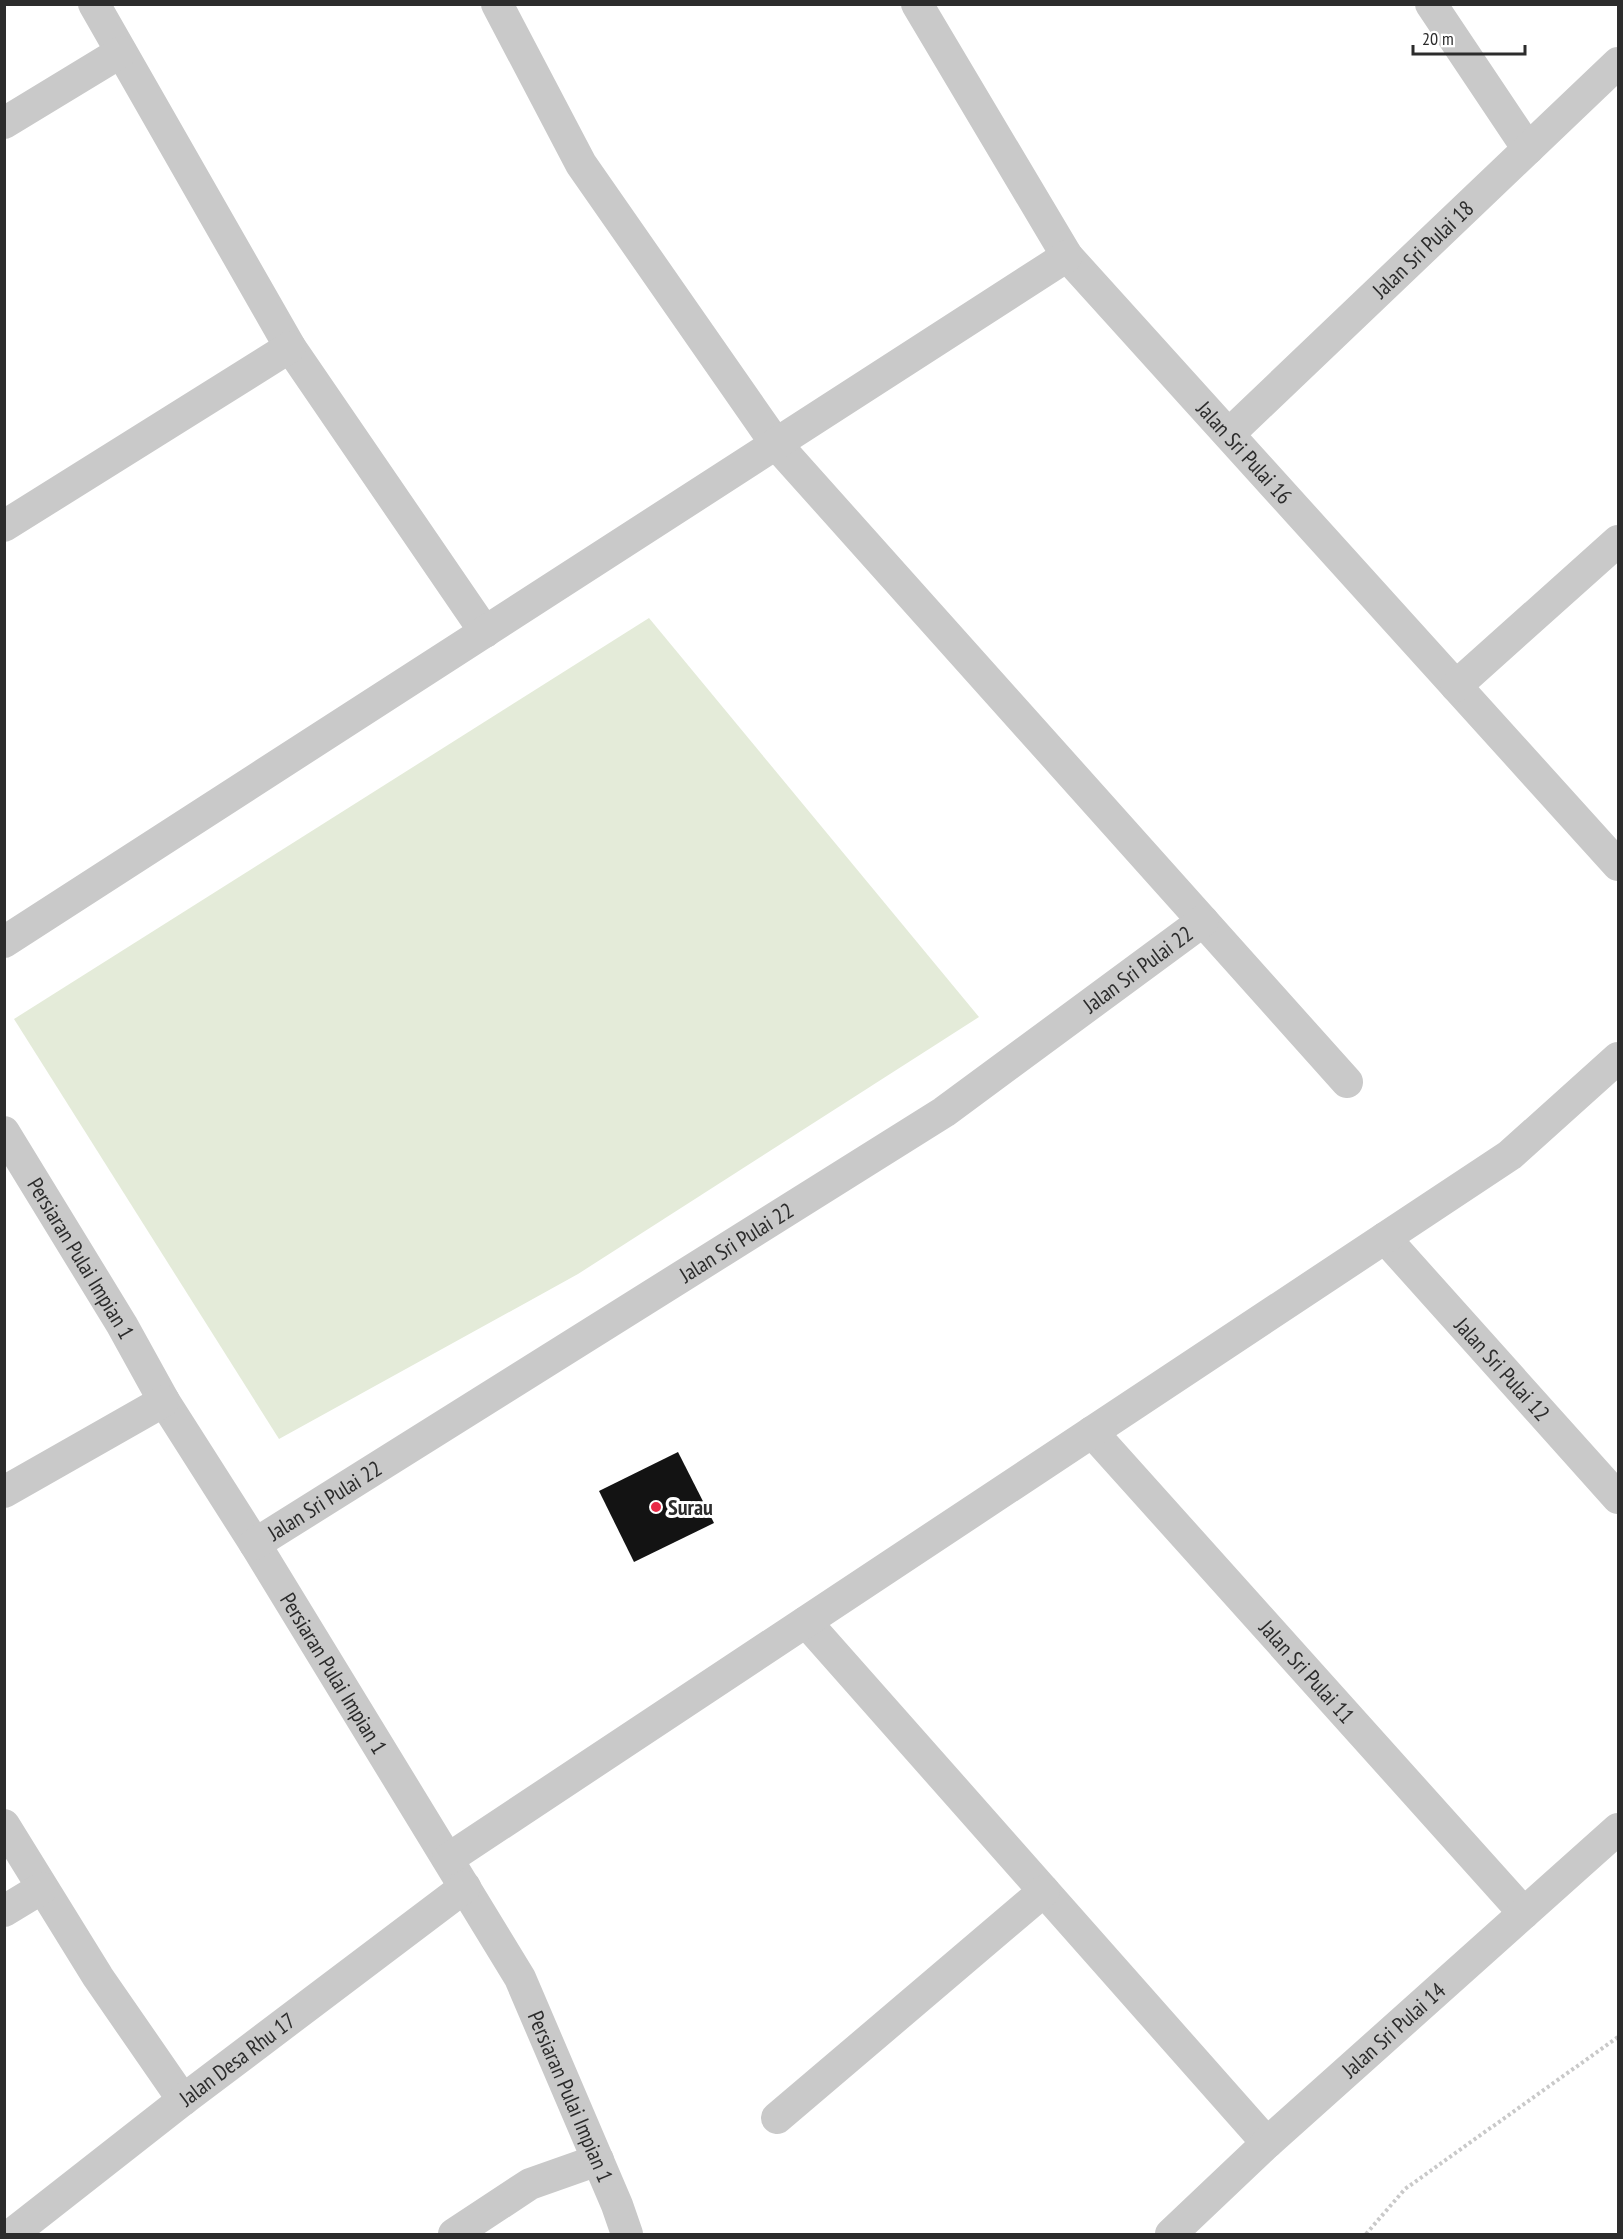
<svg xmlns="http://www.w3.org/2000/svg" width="1623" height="2239" font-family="'PT Sans Narrow',sans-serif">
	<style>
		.green { fill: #e4ebd9 }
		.building { fill: #131313 }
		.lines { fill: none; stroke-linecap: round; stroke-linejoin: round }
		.path { stroke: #c9c9c9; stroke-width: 4; stroke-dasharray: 3 3; stroke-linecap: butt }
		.street { stroke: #c9c9c9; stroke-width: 32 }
		.poi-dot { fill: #e82946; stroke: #fff; stroke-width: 2 }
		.labels { text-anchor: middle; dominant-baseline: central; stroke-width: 6; stroke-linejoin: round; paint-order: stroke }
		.street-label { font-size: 22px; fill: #2c2c2c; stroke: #fff }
		.poi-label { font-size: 22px; font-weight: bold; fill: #2c2c2c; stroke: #fff; text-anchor: start }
	</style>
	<rect width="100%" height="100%" fill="#fff"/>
	<path class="green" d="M649 618 979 1017 578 1274 279 1439 14 1019Z"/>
	<path class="building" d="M678 1452 714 1523 634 1562 599 1491Z"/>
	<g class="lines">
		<path class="path" d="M1366 2234 1405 2189 1618 2037"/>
		<g class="street">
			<path d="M94 4 290 347 485 632"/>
			<path d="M497 4 581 164 776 444 1347 1082"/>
			<path id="s1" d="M917 4 1067 256 1618 865"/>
			<path d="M1431 4 1528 149"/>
			<path d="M4 123 121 52"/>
			<path id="s2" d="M1229 434 1618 63"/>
			<path d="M4 526 290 347"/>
			<path d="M1456 686 1618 541"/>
			<path d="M4 942 1067 256"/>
			<path id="s3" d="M4 1132 122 1325 164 1401 255 1544 520 1978 617 2205 627 2234"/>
			<path id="s4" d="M1385 1238 1618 1498"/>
			<path id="s5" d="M1092 1432 1524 1913"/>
			<path d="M4 1492 164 1401"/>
			<path id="s6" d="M255 1544 944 1112 1203 921"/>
			<path d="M806 1622 1267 2143"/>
			<path d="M4 1825 98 1977 183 2100"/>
			<path d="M448 1859 1510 1155 1618 1058"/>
			<path d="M4 1911 42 1888"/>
			<path d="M777 2118 1044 1891"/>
			<path id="s7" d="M12 2234 183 2100 465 1887"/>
			<path d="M454 2234 530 2184 598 2160"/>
			<path id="s8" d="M1171 2234 1267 2143 1618 1829"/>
		</g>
	</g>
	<circle class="poi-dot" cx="656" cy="1507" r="6"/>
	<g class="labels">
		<g class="street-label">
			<text stroke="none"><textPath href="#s2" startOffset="268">Jalan Sri Pulai 18</textPath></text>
			<text stroke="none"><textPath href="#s1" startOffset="558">Jalan Sri Pulai 16</textPath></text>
			<text stroke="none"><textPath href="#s6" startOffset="1054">Jalan Sri Pulai 22</textPath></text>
			<text stroke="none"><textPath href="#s6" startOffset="568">Jalan Sri Pulai 22</textPath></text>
			<text stroke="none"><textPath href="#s3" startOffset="148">Persiaran Pulai Impian 1</textPath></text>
			<text stroke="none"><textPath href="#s4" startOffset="176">Jalan Sri Pulai 12</textPath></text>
			<text stroke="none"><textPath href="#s6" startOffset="82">Jalan Sri Pulai 22</textPath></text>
			<text stroke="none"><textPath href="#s5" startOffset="322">Jalan Sri Pulai 11</textPath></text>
			<text stroke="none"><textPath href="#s3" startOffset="634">Persiaran Pulai Impian 1</textPath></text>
			<text stroke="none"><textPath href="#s8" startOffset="302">Jalan Sri Pulai 14</textPath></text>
			<text stroke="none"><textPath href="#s7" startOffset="285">Jalan Desa Rhu 17</textPath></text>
			<text stroke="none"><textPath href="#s3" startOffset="1120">Persiaran Pulai Impian 1</textPath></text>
		</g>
		<g class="poi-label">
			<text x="668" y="1507">Surau</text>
		</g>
	</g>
	<rect width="1623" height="2239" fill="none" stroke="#2c2c2c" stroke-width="12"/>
	<path d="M1413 45v9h112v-9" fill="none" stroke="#2c2c2c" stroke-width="3"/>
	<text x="1422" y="45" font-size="18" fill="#2c2c2c" stroke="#ffffff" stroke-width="4.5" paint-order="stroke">20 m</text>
</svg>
